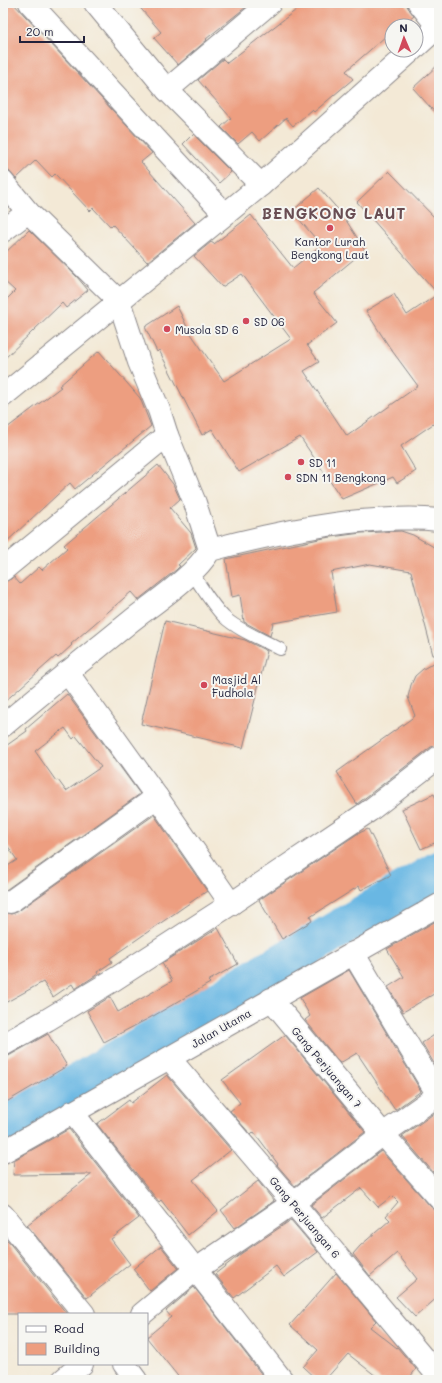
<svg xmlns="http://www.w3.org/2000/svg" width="442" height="1383" font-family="Mali,sans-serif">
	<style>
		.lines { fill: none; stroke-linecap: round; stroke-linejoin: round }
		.river { stroke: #69b7e3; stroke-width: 39 }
		.building { fill: #ed9e80; fill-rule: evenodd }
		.service-casing { stroke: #8a8688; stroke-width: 14 }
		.minor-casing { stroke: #8a8688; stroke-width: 24 }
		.service { stroke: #fff; stroke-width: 12 }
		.minor { stroke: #fff; stroke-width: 22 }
		.poi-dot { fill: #d1495b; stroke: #f6f6f2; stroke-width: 1.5 }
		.labels { text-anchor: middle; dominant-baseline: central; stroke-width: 4; stroke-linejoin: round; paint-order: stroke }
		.poi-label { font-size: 11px; fill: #22223b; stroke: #f6f6f2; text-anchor: start }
		.street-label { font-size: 11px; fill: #22223b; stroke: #f6f6f2 }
		.district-label { font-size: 15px; font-weight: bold; letter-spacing: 1px; fill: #694d53; stroke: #f6f6f2 }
	</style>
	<rect width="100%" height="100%" fill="#f6f6f2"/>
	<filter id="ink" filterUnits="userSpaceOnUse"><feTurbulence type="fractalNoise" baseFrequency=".025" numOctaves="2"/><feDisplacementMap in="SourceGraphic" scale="8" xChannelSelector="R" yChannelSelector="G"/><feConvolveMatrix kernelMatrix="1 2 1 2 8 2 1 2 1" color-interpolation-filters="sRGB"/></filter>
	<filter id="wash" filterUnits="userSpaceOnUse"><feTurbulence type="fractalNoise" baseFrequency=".012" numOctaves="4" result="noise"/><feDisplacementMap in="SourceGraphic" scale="16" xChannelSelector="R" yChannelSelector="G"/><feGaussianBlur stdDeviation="0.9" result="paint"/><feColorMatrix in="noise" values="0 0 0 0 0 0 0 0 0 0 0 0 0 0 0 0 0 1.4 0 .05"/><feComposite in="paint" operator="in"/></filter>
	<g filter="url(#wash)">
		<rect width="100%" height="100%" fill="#f3e9d6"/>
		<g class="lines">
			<path class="river" d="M3 1127 439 870"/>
		</g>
		<g id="blocks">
			<g class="building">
				<path d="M3 3H13L152 153 141 162 195 223 147 262 113 225 111 227 93 208 90 211 55 174 52 177 36 160 16 179 8 170H3Z"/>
				<path d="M136 3H251L206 39 207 40 178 65 154 38 161 32Z"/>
				<path d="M291 3H405L414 16 402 26H392V34L387 38 386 36 346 71 353 79 314 112 312 110 293 126 286 118 260 141 252 132 238 144 221 127 231 118 198 80 223 59 227 63 296 10Z"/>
				<path d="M439 64V117L413 88Z"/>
				<path d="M193 134 231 172 219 183 183 144Z"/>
				<path d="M389 171 439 222V420L401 446 416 471 397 483 393 477 342 499 300 437 239 472 212 429 202 435 159 350 157 352 145 327 177 306 189 331 224 381 291 339 242 274 222 287 194 256 211 242 214 244 251 215 293 268 321 245 292 211 319 188 342 214 365 250 313 293 337 323 307 345 319 362 304 371 347 436 418 386 390 348 366 311 394 294 407 315 438 294 357 202Z"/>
				<path d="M29 230 77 277 88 290 66 308 62 303 3 360V303L15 291 3 280V255Z"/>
				<path d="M99 351 140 398 151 426 75 489 70 483 3 545V431L61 387 59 386Z"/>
				<path d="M158 465 173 484 180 499 170 508 191 533 196 548 178 565 180 566 176 570 138 600 131 592 71 644 72 645 58 658 56 656 3 703V582H5L14 577 20 584 39 567 42 570 67 548 64 545Z"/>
				<path d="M401 531 413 535 439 550V655H433L411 571 370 564 331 572 337 612 273 623 270 636 244 622 240 595 232 597 226 559 324 538 361 533Z"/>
				<path d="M165 621 245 640 267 651 243 748 141 724Z"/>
				<path d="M439 660V745L431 747 357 804 337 772 415 716 408 697 411 685 415 676 423 669Z"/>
				<path d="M67 694 140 794 3 892V869L17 860 3 839V748L27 731 26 729ZM65 728 73 739 76 736 101 767 66 791 58 780 56 781 35 751Z"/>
				<path d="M434 794 439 805V841L421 849 402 809Z"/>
				<path d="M154 815 207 891 110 958 112 962 97 972 98 974 75 989 72 984 53 997 43 982 3 1004V912L11 914 17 912Z"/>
				<path d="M368 829 391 875 361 890 359 886 310 917 312 921 282 939 259 900 357 834Z"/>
				<path d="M436 921 439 926V991L403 1012 388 987 404 977 387 949Z"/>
				<path d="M218 928 238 964 208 981 210 983 155 1015 104 1042 87 1011 110 997 118 1012 172 981 162 963Z"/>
				<path d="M349 970 421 1091 395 1110 357 1053 340 1063 305 1020 310 1016 300 998Z"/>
				<path d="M439 1032V1072L422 1043Z"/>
				<path d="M48 1034 67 1066 3 1104V1059Z"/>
				<path d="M285 1035 365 1132 295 1186 277 1165 278 1164 254 1132 251 1135 230 1111 240 1103 222 1080Z"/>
				<path d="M167 1075 231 1150 193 1180 218 1211 188 1235 161 1200 159 1202 97 1124 129 1100 131 1103Z"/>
				<path d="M439 1110V1179L402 1136Z"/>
				<path d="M69 1129 139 1218 111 1239 130 1264 87 1298 27 1225 92 1174 13 1175 14 1160Z"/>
				<path d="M381 1151 430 1206 435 1210H439V1296L415 1317 396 1297 417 1279 397 1253 370 1276 353 1254 360 1246 390 1220 386 1216 398 1202 392 1196 378 1207 361 1188 322 1218 311 1205Z"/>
				<path d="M258 1181 274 1201 235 1228 221 1210Z"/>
				<path d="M291 1220 318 1252 284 1277 276 1266 234 1298 215 1274 242 1253Z"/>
				<path d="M3 1235 67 1314H3Z"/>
				<path d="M161 1246 178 1268 150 1291 133 1269Z"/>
				<path d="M336 1273 376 1321 370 1327 397 1348V1347L416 1369 408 1380H381L348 1354 325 1380H317L303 1367 318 1350 290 1325Z"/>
				<path d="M194 1287 266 1380H181L147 1338V1337L171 1317 166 1311Z"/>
			</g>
		</g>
	</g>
	<g filter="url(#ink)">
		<use href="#blocks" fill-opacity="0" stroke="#8a8688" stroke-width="1"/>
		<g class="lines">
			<g class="service-casing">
				<path id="service" d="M191 572C202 587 211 604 224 617 239 631 262 639 280 649"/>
			</g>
			<g class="minor-casing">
				<g id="minor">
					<path d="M30 3 225 214"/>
					<path d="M95 3 167 90 261 185"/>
					<path d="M419 3 438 27"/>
					<path d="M416 47 439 26"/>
					<path d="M167 90 270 3"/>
					<path d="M3 182 28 212 119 301 139 362 159 410 167 435 195 503 210 550"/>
					<path d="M3 231 28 212"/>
					<path d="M3 396 261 185 412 50"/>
					<path d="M3 570 167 435"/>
					<path d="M67 672 157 797 231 904"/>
					<path d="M3 726C45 690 88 656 131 621 155 602 195 576 210 550 259 537 309 526 360 521 386 519 413 517 439 520"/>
					<path d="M10 902 157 797"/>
					<path d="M271 999 383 1134 439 1198"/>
					<path d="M3 1045 47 1020 115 979 231 904 369 811 439 757"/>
					<path d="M169 1058 293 1203 439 1377"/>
					<path d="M72 1112 282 1380"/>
					<path d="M3 1152 439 905"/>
					<path d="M3 1215 84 1314"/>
					<path d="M142 1314 195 1270 293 1203 383 1134 438 1095 353 953"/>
					<path d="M124 1364 136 1380"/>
					<path d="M63 1380 82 1364"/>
				</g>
			</g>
			<use href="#service" class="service"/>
			<use href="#minor" class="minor"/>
		</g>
	</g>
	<g class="poi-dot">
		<circle cx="330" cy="228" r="4"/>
		<circle cx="246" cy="321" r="4"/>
		<circle cx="167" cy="329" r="4"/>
		<circle cx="301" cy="462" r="4"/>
		<circle cx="288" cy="477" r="4"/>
		<circle cx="204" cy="685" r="4"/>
	</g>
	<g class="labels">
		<g class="poi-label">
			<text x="330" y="241" text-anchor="middle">Kantor Lurah<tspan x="330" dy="13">Bengkong Laut</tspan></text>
			<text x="254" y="321">SD 06</text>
			<text x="175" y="329">Musola SD 6</text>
			<text x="309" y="462">SD 11</text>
			<text x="296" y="477">SDN 11 Bengkong</text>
			<text x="212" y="679">Masjid Al<tspan x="212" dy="13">Fudhola</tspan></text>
		</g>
		<g class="street-label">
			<text transform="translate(221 1028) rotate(-30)">Jalan Utama</text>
			<text transform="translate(327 1067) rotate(50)">Gang Perjuangan 7</text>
			<text transform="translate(305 1217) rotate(50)">Gang Perjuangan 6</text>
		</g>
		<g class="district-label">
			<text x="334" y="213">BENGKONG LAUT</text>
		</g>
	</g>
	<rect width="442" height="1383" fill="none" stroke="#f6f6f2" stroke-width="16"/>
	<rect x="18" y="1313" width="130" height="52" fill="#f6f6f2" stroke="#a1a1a9"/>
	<rect x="26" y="1326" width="20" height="6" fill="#ffffff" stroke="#a1a1a9"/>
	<text x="54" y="1333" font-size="12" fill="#22223b">Road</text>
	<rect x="26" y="1343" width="20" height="12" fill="#ed9e80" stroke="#a1a1a9"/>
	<text x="54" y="1353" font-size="12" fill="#22223b">Building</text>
	<g transform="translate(404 38) rotate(358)"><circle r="19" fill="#f6f6f2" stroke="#a1a1a9"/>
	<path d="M0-3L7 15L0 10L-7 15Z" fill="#d1495b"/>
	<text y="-6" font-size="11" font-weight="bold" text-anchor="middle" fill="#22223b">N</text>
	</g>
	<path d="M20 36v6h64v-6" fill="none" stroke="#22223b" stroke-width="2"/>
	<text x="26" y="36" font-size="12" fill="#22223b" stroke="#f6f6f2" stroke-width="3" paint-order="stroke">20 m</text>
</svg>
